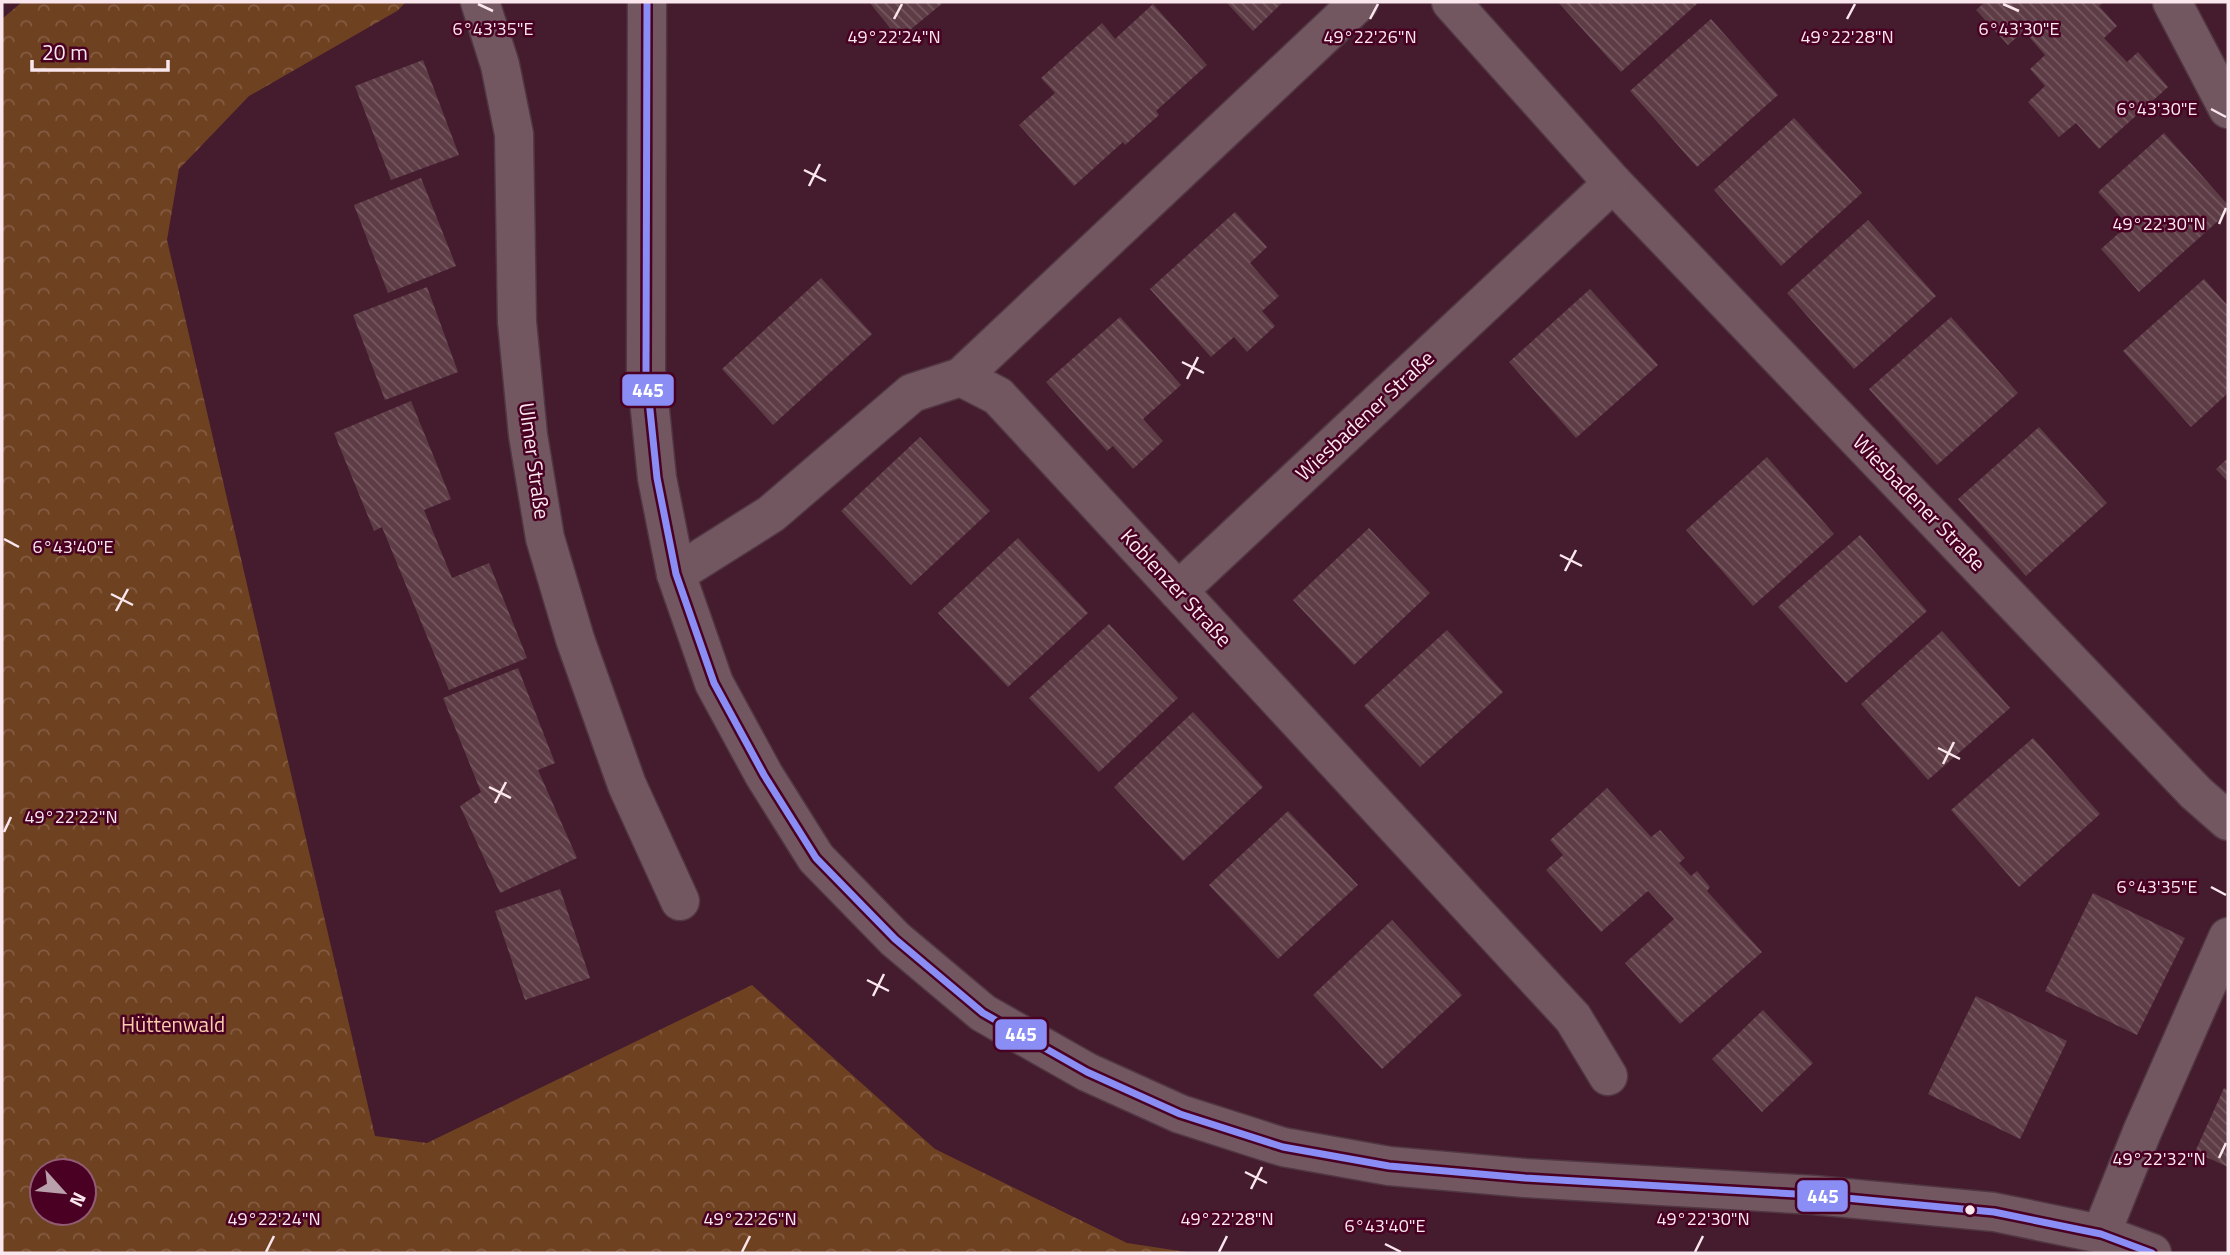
<svg xmlns="http://www.w3.org/2000/svg" width="2230" height="1255" viewBox="0 0 2230 1255" font-family="'Titillium Web',sans-serif">
	<style>
		.forest { fill: url(#forest-crowns); fill-rule: evenodd }
		.building { fill: url(#building-back-hatch) }
		.lines { fill: none; stroke-linecap: round; stroke-linejoin: round }
		.minor-casing { stroke: #513742; stroke-width: 41 }
		.minor { stroke: #725660; stroke-width: 38 }
		.bus-1-casing { stroke: #490023; stroke-width: 12 }
		.bus-1 { stroke: #8a8df4; stroke-width: 7 }
		.ticks { fill: none; stroke: #fae7ed; stroke-width: 2.5 }
		.bus-dot { fill: #fae7ed; stroke: #490023; stroke-width: 2.5 }
		.labels { text-anchor: middle; stroke-width: 5; stroke-linejoin: round; paint-order: stroke }
		.street-label { font-size: 21px; fill: #fae7ed; stroke: #490023 }
		.park-label { font-size: 21px; fill: #facdab; stroke: #490023 }
		.ticks-label { font-size: 18px; text-anchor: middle; fill: #fae7ed; stroke: #490023; stroke-width: 5; stroke-linejoin: round; paint-order: stroke }
		.line-badge { stroke: #490023; stroke-width: 2.5 }
		.badge-label { font-size: 19px; text-anchor: middle; font-weight: bold; fill: #fff }
	</style>
	<defs>
		<pattern id="forest-crowns" width="20" height="18" patternUnits="userSpaceOnUse" patternTransform="scale(1.75)"><rect width="20" height="18" fill="#6e4121"/><path d="M2 6a3 3 0 1 1 6 0M12 15a3 3 0 1 1 6 0" fill="none" stroke="#845c42"/></pattern>
		<pattern id="building-back-hatch" width="6" height="6" patternUnits="userSpaceOnUse" patternTransform="scale(1.75)"><rect width="6" height="6" fill="#5e3c46"/><path d="M-1 5l2 2M0 0l6 6M5-1l2 2" fill="none" stroke="#765861"/></pattern>
	</defs>
	<rect width="100%" height="100%" fill="#441c2e"/>
	<path class="forest" d="M 22,2 L 406,2 L 397,11 L 249,96 L 179,169 L 167,240 L 375,1136 L 427,1143 L 752,985 L 935,1149 L 1127,1243 L 1193,1253 L 2,1253 L 2,19 ZM 42,1171 L 84,1171 L 84,1213 L 42,1213 Z"/>
	<g class="building">
		<polygon points="869,2 944,2 899,39"/>
		<polygon points="1226,2 1283,2 1253,31"/>
		<polygon points="1558,2 1699,2 1621,72"/>
		<polygon points="1985,2 2104,2 2099,6 2117,26 2104,38 2127,62 2138,52 2168,87 2099,149 2076,123 2059,137 2028,102 2045,86 2030,69 2045,55 2024,31 2008,45 1976,10"/>
		<polygon points="1153,4 1207,65 1156,111 1159,115 1125,145 1123,142 1074,186 1019,125 1055,93 1041,78 1102,23 1115,39"/>
		<polygon points="1711,19 1778,95 1697,167 1630,91"/>
		<polygon points="423,60 459,155 391,180 355,86"/>
		<polygon points="1794,118 1862,193 1781,266 1714,190"/>
		<polygon points="2164,133 2228,205 2228,212 2139,292 2101,249 2128,225 2098,192"/>
		<polygon points="421,178 456,266 388,293 354,205"/>
		<polygon points="1235,212 1267,247 1250,263 1279,296 1262,311 1275,326 1247,352 1234,337 1211,357 1150,289"/>
		<polygon points="1868,220 1936,296 1854,369 1787,293"/>
		<polygon points="821,278 872,334 773,425 722,369"/>
		<polygon points="2204,279 2228,306 2228,393 2191,427 2123,351"/>
		<polygon points="427,287 458,372 385,400 353,315"/>
		<polygon points="1590,289 1658,365 1576,438 1509,362"/>
		<polygon points="1120,317 1181,385 1143,419 1163,441 1133,469 1113,446 1107,451 1046,382"/>
		<polygon points="1951,317 2018,393 1937,465 1869,389"/>
		<polygon points="411,401 451,499 424,510 452,578 489,563 527,658 449,690 382,527 374,531 334,433"/>
		<polygon points="2039,427 2107,503 2026,576 1958,499"/>
		<polygon points="920,437 990,511 911,585 841,511"/>
		<polygon points="1767,457 1834,534 1753,606 1686,530"/>
		<polygon points="2228,458 2228,482 2216,469"/>
		<polygon points="1369,528 1430,593 1354,665 1293,600"/>
		<polygon points="1860,535 1927,611 1846,683 1778,607"/>
		<polygon points="1018,538 1088,613 1008,687 938,613"/>
		<polygon points="1109,624 1178,698 1099,772 1029,698"/>
		<polygon points="1447,630 1503,692 1420,767 1364,706"/>
		<polygon points="1942,631 2010,708 1928,780 1861,704"/>
		<polygon points="518,668 555,763 538,770 577,858 500,893 460,806 481,792 443,698"/>
		<polygon points="1193,712 1263,787 1183,861 1114,787"/>
		<polygon points="2033,738 2100,814 2019,887 1951,810"/>
		<polygon points="1607,788 1651,837 1660,830 1685,858 1679,863 1691,876 1697,871 1710,887 1707,891 1762,952 1680,1024 1625,963 1674,919 1648,891 1601,932 1546,870 1563,855 1550,840"/>
		<polygon points="1288,811 1358,885 1278,959 1209,885"/>
		<polygon points="560,889 590,978 525,1000 495,911"/>
		<polygon points="2093,893 2185,938 2137,1035 2045,991"/>
		<polygon points="1392,920 1462,995 1382,1069 1313,995"/>
		<polygon points="1976,996 2067,1041 2020,1139 1928,1094"/>
		<polygon points="1763,1010 1813,1063 1762,1112 1712,1059"/>
		<polygon points="2224,1088 2228,1090 2228,1167 2195,1152"/>
	</g>
	<g class="lines">
		<g class="minor-casing">
			<g id="minor">
				<polyline points="480,2 500,65 514,134 517,322 528,435 545,538 575,639 627,785 680,901"/>
				<polyline points="647,2 646,371 657,478 676,574 714,683 764,775 816,858 895,939 983,1013 1087,1072 1180,1114 1283,1147 1389,1166 1525,1178 1814,1195 1994,1212 2101,1234 2152,1253"/>
				<polyline points="1451,2 1613,183 2196,793 2228,821"/>
				<polyline points="2172,2 2228,109"/>
				<polyline points="961,377 1359,2"/>
				<polyline points="676,574 771,514 912,393 961,377 998,396 1573,1018 1608,1076"/>
				<polyline points="1178,591 1613,183"/>
				<polyline points="2101,1234 2142,1132 2228,937"/>
			</g>
		</g>
		<use href="#minor" class="minor"/>
		<g class="bus-1-casing">
			<polyline id="bus-1" points="647,2 646,371 657,478 676,574 714,683 764,775 816,858 895,939 983,1013 1087,1072 1180,1114 1283,1147 1389,1166 1525,1178 1814,1195 1994,1212 2101,1234 2152,1253"/>
		</g>
		<use href="#bus-1" class="bus-1"/>
	</g>
	<path class="ticks" d="M 478,4 L 493,11M 2003,4 L 2019,11M 894,19 L 902,4M 1370,19 L 1378,4M 1847,19 L 1855,4M 2211,109 L 2226,117M 804,170 L 826,181M 809,186 L 820,164M 2219,224 L 2226,208M 1182,362 L 1204,373M 1187,379 L 1198,357M 4,539 L 19,547M 1560,555 L 1582,566M 1565,571 L 1576,550M 111,594 L 133,605M 116,611 L 128,589M 1938,748 L 1960,759M 1943,764 L 1954,742M 489,787 L 511,798M 495,803 L 506,782M 4,832 L 11,817M 2211,887 L 2226,895M 867,980 L 889,991M 873,996 L 884,974M 2219,1158 L 2226,1143M 1245,1172 L 1267,1183M 1251,1189 L 1262,1167M 1385,1244 L 1401,1252M 266,1252 L 274,1236M 742,1252 L 750,1236M 1219,1252 L 1227,1236M 1695,1252 L 1703,1236"/>
	<circle class="bus-dot" cx="1970" cy="1210" r="6"/>
	<g class="labels">
		<g class="street-label">
			<text transform="translate(1365 416) rotate(-43)" y="7">Wiesbadener Straße</text>
			<text transform="translate(534 461) rotate(82)" y="7">Ulmer Straße</text>
			<text transform="translate(1919 503) rotate(46)" y="7">Wiesbadener Straße</text>
			<text transform="translate(1176 588) rotate(47)" y="7">Koblenzer Straße</text>
		</g>
		<g class="park-label">
			<text x="173" y="1032">Hüttenwald</text>
		</g>
	</g>
	<g class="ticks-label">
		<text x="493" y="35">6°43'35"E</text>
		<text x="2019" y="35">6°43'30"E</text>
		<text x="894" y="43">49°22'24"N</text>
		<text x="1370" y="43">49°22'26"N</text>
		<text x="1847" y="43">49°22'28"N</text>
		<text x="2157" y="115">6°43'30"E</text>
		<text x="2159" y="230">49°22'30"N</text>
		<text x="73" y="553">6°43'40"E</text>
		<text x="71" y="823">49°22'22"N</text>
		<text x="2157" y="893">6°43'35"E</text>
		<text x="2159" y="1165">49°22'32"N</text>
		<text x="274" y="1225">49°22'24"N</text>
		<text x="750" y="1225">49°22'26"N</text>
		<text x="1227" y="1225">49°22'28"N</text>
		<text x="1703" y="1225">49°22'30"N</text>
		<text x="1385" y="1232">6°43'40"E</text>
	</g>
	<g class="line-badge">
		<rect x="621" y="373" width="54" height="34" rx="7" fill="#8a8df4"/>
		<rect x="994" y="1018" width="54" height="33" rx="7" fill="#8a8df4"/>
		<rect x="1796" y="1179" width="53" height="34" rx="7" fill="#8a8df4"/>
	</g>
	<g class="badge-label">
		<text x="648" y="397">445</text>
		<text x="1021" y="1041">445</text>
		<text x="1823" y="1203">445</text>
	</g>
	<rect width="2230" height="1255" fill="none" stroke="#fae7ed" stroke-width="7"/>
	<g transform="translate(63 1192) rotate(117)"><circle r="33" fill="#490023" stroke="#905c74" stroke-width="2"/>
	<path d="M0-5L12 26L0 18L-12 26Z" fill="#baa0aa"/>
	<text y="-10" font-size="19" font-weight="bold" text-anchor="middle" fill="#fae7ed">N</text>
	</g>
	<path d="M32 60v10h136v-10" fill="none" stroke="#fae7ed" stroke-width="3.5"/>
	<text x="42" y="60" font-size="21" fill="#fae7ed" stroke="#490023" stroke-width="5" paint-order="stroke">20 m</text>
</svg>
